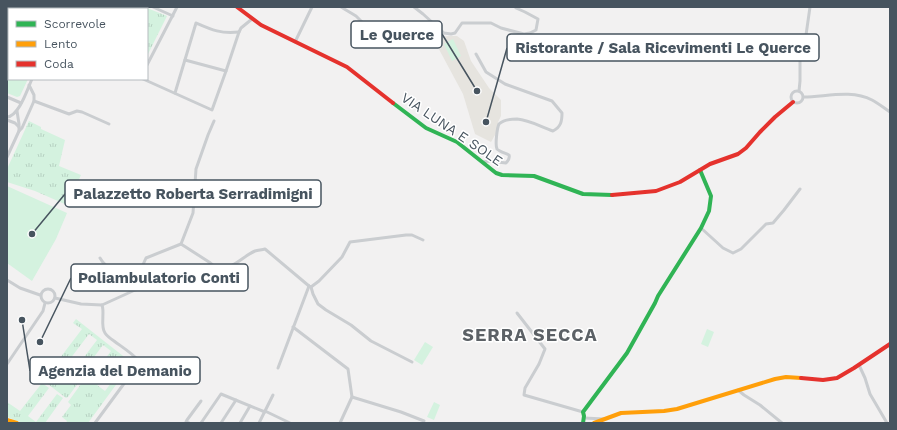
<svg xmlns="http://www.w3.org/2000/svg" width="897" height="430" viewBox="0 0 897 430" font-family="'Work Sans',sans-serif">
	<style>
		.commercial { fill: #e6e4df }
		.grass { fill: url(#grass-tufts); fill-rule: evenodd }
		.garden { fill: #d4f2df }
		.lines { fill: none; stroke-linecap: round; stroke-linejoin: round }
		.street { stroke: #cacdd0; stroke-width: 3 }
		.fast { stroke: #30b455; stroke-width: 4 }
		.slow { stroke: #ff9f0a; stroke-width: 4 }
		.jam { stroke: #e5322d; stroke-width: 4 }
		.labels { text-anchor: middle; stroke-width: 3; stroke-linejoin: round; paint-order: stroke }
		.street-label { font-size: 14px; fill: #47545f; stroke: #fff }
		.district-label { font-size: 18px; font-weight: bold; letter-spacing: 1px; fill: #5c6166; stroke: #fff }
		.leader { fill: none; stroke: #47545f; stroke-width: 1.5 }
		.callout-dot { fill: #47545f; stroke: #fff; stroke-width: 1.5 }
		.callout { fill: #fff; stroke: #47545f; stroke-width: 1.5 }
		.callout-label { font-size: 15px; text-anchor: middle; font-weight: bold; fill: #47545f }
	</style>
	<defs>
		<pattern id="grass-tufts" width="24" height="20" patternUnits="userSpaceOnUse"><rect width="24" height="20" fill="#d4f2df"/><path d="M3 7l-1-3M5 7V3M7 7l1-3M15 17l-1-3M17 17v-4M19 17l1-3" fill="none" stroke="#b7d1c2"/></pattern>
	</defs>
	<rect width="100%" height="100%" fill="#f2f1f1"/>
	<polygon class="commercial" points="449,36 457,36 464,41 471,61 489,88 501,100 501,116 498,122 498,129 495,135 491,142 475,134 463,94 434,40 438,37"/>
	<g class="grass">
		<polygon points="147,8 167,16 147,56"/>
		<polygon points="29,121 41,127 41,129 65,140 59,166 81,175 67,205 35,191 7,182 7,169"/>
		<path d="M 76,319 L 132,363 L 88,423 L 66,423 L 67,421 L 62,417 L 71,405 L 68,402 L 86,377 L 90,379 L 111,351 L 103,345 L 82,373 L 75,369 L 97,340 L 89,334 L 67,363 L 60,358 L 82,329 L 73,323 ZM 118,357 L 126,363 L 105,391 L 97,385 Z"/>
		<polygon points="55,357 81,376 81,379 68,397 66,398 40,378 40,376 45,369 47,369 49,367 48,364 53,358"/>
		<polygon points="42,383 49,388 28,416 36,422 57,394 63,398 45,423 23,423 7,417 7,402 20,411"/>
	</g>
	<g class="garden">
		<polygon points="7,37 9,38 9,79 28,79 20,96 17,97 7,93"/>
		<polygon points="453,39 461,56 452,61 444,44"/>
		<polygon points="7,186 67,213 56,239 32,281 7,263"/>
		<polygon points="707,329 714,332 708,347 701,344"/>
		<polygon points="425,342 433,347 422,365 414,360"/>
		<polygon points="434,402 440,405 434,420 427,417"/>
	</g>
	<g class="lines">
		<g class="street">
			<polyline points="71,7 77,9"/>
			<polyline points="153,7 173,16"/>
			<polyline points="341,7 356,16 380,40"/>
			<polyline points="414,7 423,14 444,33 451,34 455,33 462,23 491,23 501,28 524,34 530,33 536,30 538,19 525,12 516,8"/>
			<polyline points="58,9 58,7"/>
			<polyline points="7,33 9,33"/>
			<polyline points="295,42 312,7"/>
			<path d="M 476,54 L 486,72 L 505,84 L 552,101 L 562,113 C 562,121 561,127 553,131 C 541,127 530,120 517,119 C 512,119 503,120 499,124 C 497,128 495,145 497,149 C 500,152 505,153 509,155 C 510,158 509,160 506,163 L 489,161 L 483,162"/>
			<polyline points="185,60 226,71"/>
			<polyline points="147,65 177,7"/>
			<polyline points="143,79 212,110 226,71 239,32 241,28 252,19"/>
			<circle cx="797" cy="97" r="6"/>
			<polyline points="799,91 800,81 800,61 804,49 810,7"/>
			<path d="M 175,93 L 196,23 C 212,30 221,34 239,32"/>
			<polyline points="7,97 21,103"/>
			<path d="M 804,97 C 825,97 851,89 872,100 C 878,103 884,108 890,112"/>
			<polyline points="34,101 69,114 77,111 82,112 109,124"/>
			<path d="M 7,117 C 19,116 27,90 32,79"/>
			<polyline points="7,120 15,123 19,127"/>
			<polyline points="214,121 208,135 196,169 193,213 181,244 209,262 215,267"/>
			<polyline points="19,131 22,128 34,101 34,95 29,85"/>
			<polyline points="7,157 19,131 19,124 17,111"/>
			<polyline points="129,199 133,198 143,202"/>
			<polyline points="701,228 723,248 733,253 741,249 766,224 773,223 784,210 800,189"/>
			<path d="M 100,258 C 108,272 123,274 137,278 L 146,258 L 181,244"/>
			<polyline points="7,280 20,288 40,295"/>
			<polyline points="309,286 311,287 319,281 342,257 350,242 406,235 412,235 423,240"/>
			<polyline points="311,287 313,294 318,304 326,310 351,325 371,341 412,362"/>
			<circle cx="48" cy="296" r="7"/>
			<path d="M 55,298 L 81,304 L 102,305 L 135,290 L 172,282 L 186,276 L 215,267 C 232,272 241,257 255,251 C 258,250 262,250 265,249 L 309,286"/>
			<polyline points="517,313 545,349 539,364 525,388 524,395 583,412"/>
			<polyline points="293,327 348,369 352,397 340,423"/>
			<polyline points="7,364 43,311 45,303"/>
			<polyline points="859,365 865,378 870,394 887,423"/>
			<polyline points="278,368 309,286"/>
			<polyline points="738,390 744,395 760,405 782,423"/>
			<polyline points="352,397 401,412 424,421"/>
			<polyline points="265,411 290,423"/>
			<polyline points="584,418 604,419"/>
			<path d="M 95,423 L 137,366 L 139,361 C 132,353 122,347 114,341 C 111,339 107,336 105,333 C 100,326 105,313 102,305"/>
			<polyline points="189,423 186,422 187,420 201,401"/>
			<polyline points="201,423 221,394 265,412"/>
			<polyline points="221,423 236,400"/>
			<polyline points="240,423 250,406"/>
			<polyline points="259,423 273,395"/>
		</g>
		<g class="fast">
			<polyline points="393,103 426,128 457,142 496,173 502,175 534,176 583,194 612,195"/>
			<polyline points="583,423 584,416 583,412 627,353 655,303 658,296 701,228 709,211 711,196 700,170"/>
		</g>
		<g class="slow">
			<polyline points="7,420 17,423"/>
			<polyline points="594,423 621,413 664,411 677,409 775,379 786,377 801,378"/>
		</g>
		<g class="jam">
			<polyline points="237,7 261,25 347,67 393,103"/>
			<polyline points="612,195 656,191 680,182 710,164 738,154 746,148 760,132 775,117 793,102"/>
			<polyline points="801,378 823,380 837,378 854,368 890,344"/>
		</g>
	</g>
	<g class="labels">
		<g class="street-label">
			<text transform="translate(452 129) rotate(34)" y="5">VIA LUNA E SOLE</text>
		</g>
		<g class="district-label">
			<text x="530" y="341">SERRA SECCA</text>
		</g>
	</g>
	<path class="leader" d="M477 91L442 34M486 122L507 48M32 234L65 194M40 342L71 278M22 320L30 371"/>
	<g class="callout-dot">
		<circle cx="477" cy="91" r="4"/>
		<circle cx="486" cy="122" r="4"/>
		<circle cx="32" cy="234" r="4"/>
		<circle cx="40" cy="342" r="4"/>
		<circle cx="22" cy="320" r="4"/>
	</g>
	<g class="callout">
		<rect x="351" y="21" width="91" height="27" rx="4"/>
		<rect x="507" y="34" width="312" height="27" rx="4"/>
		<rect x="65" y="180" width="256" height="27" rx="4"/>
		<rect x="71" y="264" width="177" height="27" rx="4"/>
		<rect x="30" y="357" width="170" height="27" rx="4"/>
	</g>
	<g class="callout-label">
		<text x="397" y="40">Le Querce</text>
		<text x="663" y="53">Ristorante / Sala Ricevimenti Le Querce</text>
		<text x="193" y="199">Palazzetto Roberta Serradimigni</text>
		<text x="159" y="283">Poliambulatorio Conti</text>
		<text x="115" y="376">Agenzia del Demanio</text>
	</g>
	<rect width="897" height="430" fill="none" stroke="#47545f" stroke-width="16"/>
	<rect x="8" y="8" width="140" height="72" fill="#ffffff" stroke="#b5bbbf"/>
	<rect x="16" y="21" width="20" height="6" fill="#30b455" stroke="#b5bbbf"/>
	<text x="44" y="28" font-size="12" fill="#47545f">Scorrevole</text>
	<rect x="16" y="41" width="20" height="6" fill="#ff9f0a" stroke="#b5bbbf"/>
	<text x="44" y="48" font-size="12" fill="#47545f">Lento</text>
	<rect x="16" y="61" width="20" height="6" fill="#e5322d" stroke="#b5bbbf"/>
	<text x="44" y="68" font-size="12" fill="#47545f">Coda</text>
</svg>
